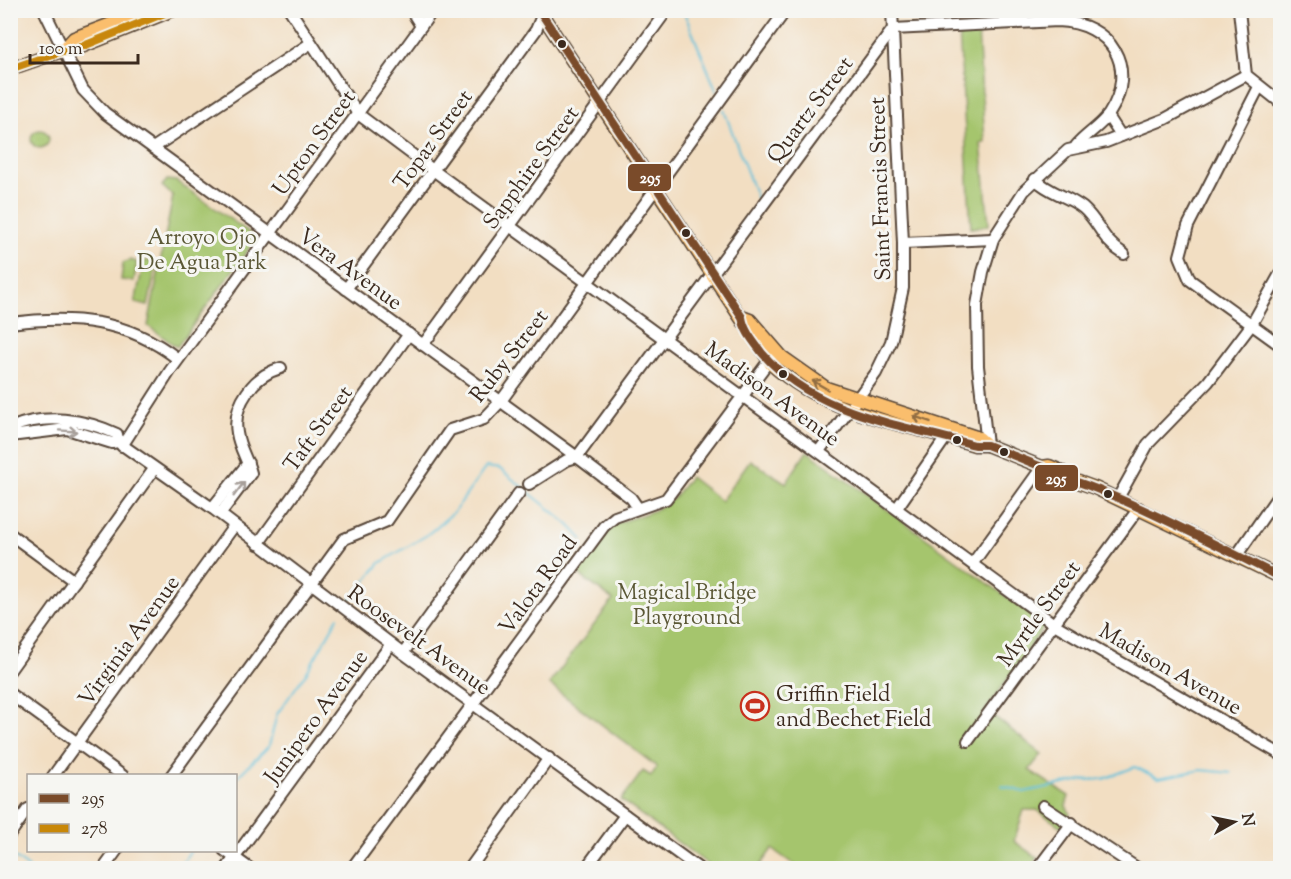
<svg xmlns="http://www.w3.org/2000/svg" width="1291" height="879" viewBox="0 0 1291 879" font-family="'Sorts Mill Goudy',serif">
	<style>
		.green { fill: #a5c56d; stroke: #707846; stroke-width: 1.5 }
		.lines { fill: none; stroke-linecap: round; stroke-linejoin: round }
		.stream { stroke: #5bbfda; stroke-width: 2 }
		.minor-casing { stroke: #564537; stroke-width: 14 }
		.major-casing { stroke: #564537; stroke-width: 15 }
		.minor { stroke: #fff; stroke-width: 10 }
		.major { stroke: #fabe6d; stroke-width: 12 }
		.bus-1-casing { stroke: #f6f6f2; stroke-width: 12 }
		.bus-2-casing { stroke: #f6f6f2; stroke-width: 12 }
		.bus-1 { stroke: #7a4b2a; stroke-width: 8 }
		.bus-2 { stroke: #c88708; stroke-width: 8 }
		.oneway { stroke: #916d42 }
		.oneway2 { stroke: #a79f9a }
		.bus-dot { fill: #3b2a1e; stroke: #f6f6f2; stroke-width: 2 }
		.labels { text-anchor: middle; stroke-width: 6; stroke-linejoin: round; paint-order: stroke }
		.street-label { font-size: 22px; fill: #3b2a1e; stroke: #f6f6f2 }
		.park-label { font-size: 22px; fill: #5b5836; stroke: #f6f6f2 }
		.poi-label { font-size: 22px; fill: #3b2a1e; stroke: #f6f6f2; text-anchor: start }
		.line-badge { stroke: #f6f6f2; stroke-width: 2 }
		.badge-label { font-size: 16px; text-anchor: middle; font-weight: bold; fill: #fff }
	</style>
	<rect width="100%" height="100%" fill="#f6f6f2"/>
	<filter id="ink" filterUnits="userSpaceOnUse"><feTurbulence type="fractalNoise" baseFrequency=".0167" numOctaves="2"/><feDisplacementMap in="SourceGraphic" scale="12" xChannelSelector="R" yChannelSelector="G"/><feConvolveMatrix kernelMatrix="1 2 1 2 8 2 1 2 1" color-interpolation-filters="sRGB"/></filter>
	<filter id="wash" filterUnits="userSpaceOnUse"><feTurbulence type="fractalNoise" baseFrequency=".008" numOctaves="4" result="noise"/><feDisplacementMap in="SourceGraphic" scale="24" xChannelSelector="R" yChannelSelector="G"/><feGaussianBlur stdDeviation="1.35" result="paint"/><feColorMatrix in="noise" values="0 0 0 0 0 0 0 0 0 0 0 0 0 0 0 0 0 1.4 0 .05"/><feComposite in="paint" operator="in"/></filter>
	<g filter="url(#wash)">
		<rect width="100%" height="100%" fill="#f2dec2"/>
		<g class="green">
			<polygon points="978,31 985,142 981,143 989,225 971,228 959,32"/>
			<circle cx="40" cy="139" r="9"/>
			<polygon points="167,180 176,181 257,238 177,347 148,326 173,196 162,186"/>
			<polygon points="130,260 137,262 134,281 121,280 123,263"/>
			<polygon points="144,260 157,263 148,306 135,303"/>
			<polygon points="807,451 1045,625 986,710 1042,754 1029,770 1069,796 1066,806 1070,813 1061,827 1037,810 1024,810 1014,841 1037,858 1029,868 799,868 772,849 758,868 713,868 621,800 643,771 651,776 657,767 549,684 613,600 577,573 612,525 653,511 673,499 690,477 721,501 750,460 786,483"/>
		</g>
		<g class="lines">
			<g class="stream">
				<polyline points="683,10 717,92"/>
				<polyline points="724,110 757,199"/>
				<polyline points="351,599 380,563 427,535 454,512 486,467 500,469 568,524 583,540"/>
				<polyline points="236,778 269,746 277,714 307,672 338,617"/>
				<polyline points="1002,786 1024,792 1082,780 1103,779 1135,767 1158,778 1201,770 1231,773"/>
				<polyline points="10,854 29,868"/>
				<polyline points="170,868 182,863 191,850"/>
			</g>
		</g>
	</g>
	<g filter="url(#ink)">
		<g class="lines">
			<g class="minor-casing">
				<g id="minor">
					<polyline points="44,10 83,90 105,113 577,457 631,498 638,508"/>
					<polyline points="290,10 358,114 433,170 1054,624 1280,754"/>
					<polyline points="411,10 421,26"/>
					<polyline points="1239,10 1246,75 1280,102"/>
					<polyline points="1259,87 1188,226 1180,256 1190,280 1280,345"/>
					<polyline points="1108,116 1121,136"/>
					<polyline points="153,148 311,43"/>
					<path d="M 1035,179 C 1049,193 1068,196 1083,208 C 1100,223 1102,241 1124,254"/>
					<polyline points="903,243 993,239"/>
					<polyline points="346,289 536,30 544,11"/>
					<path d="M 10,323 C 73,315 127,319 178,359"/>
					<polyline points="423,345 667,10"/>
					<path d="M 10,428 C 45,413 84,419 117,434 L 118,442 L 112,443 L 67,429 L 10,436"/>
					<polyline points="118,442 212,508 403,653 698,868"/>
					<polyline points="987,445 978,366 977,305 983,272 993,239 1024,191 1068,150 1106,142 1165,119 1246,75"/>
					<polyline points="122,446 170,371 433,10"/>
					<polyline points="819,451 876,373 891,342 903,288 903,243 892,10"/>
					<path d="M 529,484 L 567,460 L 577,457 L 893,29 L 1058,21 C 1111,23 1139,67 1109,114 C 1101,126 1086,134 1076,146"/>
					<polyline points="1118,498 1148,444 1208,382 1252,324 1280,274"/>
					<polyline points="212,508 248,463"/>
					<polyline points="897,508 947,436"/>
					<path d="M 220,514 L 251,473 C 247,459 239,447 237,433 C 232,405 254,375 281,368"/>
					<polyline points="10,534 74,581"/>
					<polyline points="258,544 409,334"/>
					<polyline points="1237,555 1280,493"/>
					<polyline points="973,563 1042,467"/>
					<polyline points="403,653 519,493"/>
					<polyline points="10,670 154,469"/>
					<polyline points="10,694 123,776"/>
					<polyline points="968,741 1139,508"/>
					<polyline points="53,776 234,526"/>
					<polyline points="171,776 344,539 387,521 450,430 484,419 501,401 786,10"/>
					<polyline points="1043,806 1137,868"/>
					<polyline points="10,834 28,809"/>
					<polyline points="224,850 249,868"/>
					<polyline points="104,868 117,850"/>
					<polyline points="227,868 391,644"/>
					<polyline points="352,868 604,526 615,517 666,499 774,354"/>
					<polyline points="470,868 549,758"/>
					<polyline points="586,868 625,815"/>
					<polyline points="1038,868 1072,823"/>
				</g>
			</g>
			<g class="major-casing">
				<g id="major">
					<path d="M 539,10 L 771,364 C 832,418 901,422 975,445 L 987,445"/>
					<polyline points="62,51 74,38 148,10"/>
					<polyline points="10,69 62,51 76,49 173,10"/>
					<polyline points="742,317 750,320 782,357 826,388 979,438 987,445 1042,467 1049,466 1061,471 1062,476"/>
					<polyline points="1042,467 1046,474 1056,478 1062,476 1095,488 1280,577"/>
				</g>
			</g>
			<use href="#minor" class="minor"/>
			<use href="#major" class="major"/>
			<g class="bus-1-casing">
				<path id="bus-1" d="M 539,10 L 742,317 C 744,331 754,342 762,353 C 815,415 900,424 975,445 L 987,445 L 1042,467 L 1046,474 L 1056,478 C 1076,471 1249,562 1280,577"/>
			</g>
			<g class="bus-2-casing">
				<polyline id="bus-2" points="10,69 62,51 76,49 172,10"/>
			</g>
			<use href="#bus-1" class="bus-1"/>
			<use href="#bus-2" class="bus-2"/>
		</g>
		<defs><path id="oneway-shaft" d="M-6 0H5M1.5-3L5.5 0L1.5 3" fill="none" stroke-width="1.6" stroke-linecap="round" stroke-linejoin="round" transform="scale(1.5)"/></defs>
		<g class="oneway">
			<use href="#oneway-shaft" transform="translate(820 385) rotate(-150)"/>
			<use href="#oneway-shaft" transform="translate(922 419) rotate(-161)"/>
		</g>
		<g class="oneway2">
			<use href="#oneway-shaft" transform="translate(68 431) rotate(4)"/>
			<use href="#oneway-shaft" transform="translate(239 489) rotate(-53)"/>
		</g>
	</g>
	<defs>
		<g id="stadium-ring" transform="scale(1.5)"><circle r="9.5" fill="#f6f6f2" stroke="#c8321e" stroke-width="1.5"/><path d="M0-5a6.5 5 0 1 0 0 10a6.5 5 0 1 0 0-10ZM-3.5-1.8h7v3.6h-7Z" fill="#c8321e"/></g>
	</defs>
	<g fill-rule="evenodd">
		<use href="#stadium-ring" x="755" y="706"/>
	</g>
	<g class="bus-dot">
		<circle cx="562" cy="44" r="5"/>
		<circle cx="686" cy="233" r="5"/>
		<circle cx="783" cy="374" r="5"/>
		<circle cx="957" cy="440" r="5"/>
		<circle cx="1004" cy="452" r="5"/>
		<circle cx="1108" cy="494" r="5"/>
	</g>
	<g class="labels">
		<g class="street-label">
			<text transform="translate(809 109) rotate(-53)" y="8">Quartz Street</text>
			<text transform="translate(432 139) rotate(-54)" y="8">Topaz Street</text>
			<text transform="translate(313 142) rotate(-54)" y="8">Upton Street</text>
			<text transform="translate(530 167) rotate(-54)" y="8">Sapphire Street</text>
			<text transform="translate(879 189) rotate(-92)" y="8">Saint Francis Street</text>
			<text transform="translate(351 268) rotate(36)" y="8">Vera Avenue</text>
			<text transform="translate(508 355) rotate(-52)" y="8">Ruby Street</text>
			<text transform="translate(773 393) rotate(36)" y="8">Madison Avenue</text>
			<text transform="translate(317 428) rotate(-54)" y="8">Taft Street</text>
			<text transform="translate(537 584) rotate(-54)" y="8">Valota Road</text>
			<text transform="translate(1038 613) rotate(-54)" y="8">Myrtle Street</text>
			<text transform="translate(420 639) rotate(36)" y="8">Roosevelt Avenue</text>
			<text transform="translate(128 640) rotate(-54)" y="8">Virginia Avenue</text>
			<text transform="translate(1171 668) rotate(30)" y="8">Madison Avenue</text>
			<text transform="translate(315 716) rotate(-54)" y="8">Junipero Avenue</text>
		</g>
		<g class="park-label">
			<text x="202" y="244">Arroyo Ojo<tspan x="202" dy="25">De Agua Park</tspan></text>
			<text x="687" y="599">Magical Bridge<tspan x="687" dy="25">Playground</tspan></text>
		</g>
		<g class="poi-label">
			<text x="776" y="701">Griffin Field<tspan x="776" dy="25">and Bechet Field</tspan></text>
		</g>
	</g>
	<g class="line-badge">
		<rect x="627" y="163" width="45" height="29" rx="6" fill="#7a4b2a"/>
		<rect x="1034" y="464" width="45" height="28" rx="6" fill="#7a4b2a"/>
	</g>
	<g class="badge-label">
		<text x="650" y="183">295</text>
		<text x="1056" y="484">295</text>
	</g>
	<rect width="1291" height="879" fill="none" stroke="#f6f6f2" stroke-width="36"/>
	<rect x="27" y="774" width="210" height="78" fill="#f6f6f2" stroke="#aba49d" stroke-width="1.5"/>
	<rect x="39" y="794" width="30" height="9" fill="#7a4b2a" stroke="#aba49d" stroke-width="1.5"/>
	<text x="81" y="804" font-size="18" fill="#3b2a1e">295</text>
	<rect x="39" y="824" width="30" height="9" fill="#c88708" stroke="#aba49d" stroke-width="1.5"/>
	<text x="81" y="834" font-size="18" fill="#3b2a1e">278</text>
	<g transform="translate(1234 822) rotate(81)" stroke="#f6f6f2" stroke-width="4.5" paint-order="stroke">
	<path d="M0-4.5L10 22L0 15L-10 22Z" fill="#3b2a1e"/>
	<text y="-9" font-size="16" font-weight="bold" text-anchor="middle" fill="#3b2a1e">N</text>
	</g>
	<path d="M30 54v9h108v-9" fill="none" stroke="#3b2a1e" stroke-width="3"/>
	<text x="39" y="54" font-size="18" fill="#3b2a1e" stroke="#f6f6f2" stroke-width="4.5" paint-order="stroke">100 m</text>
</svg>
